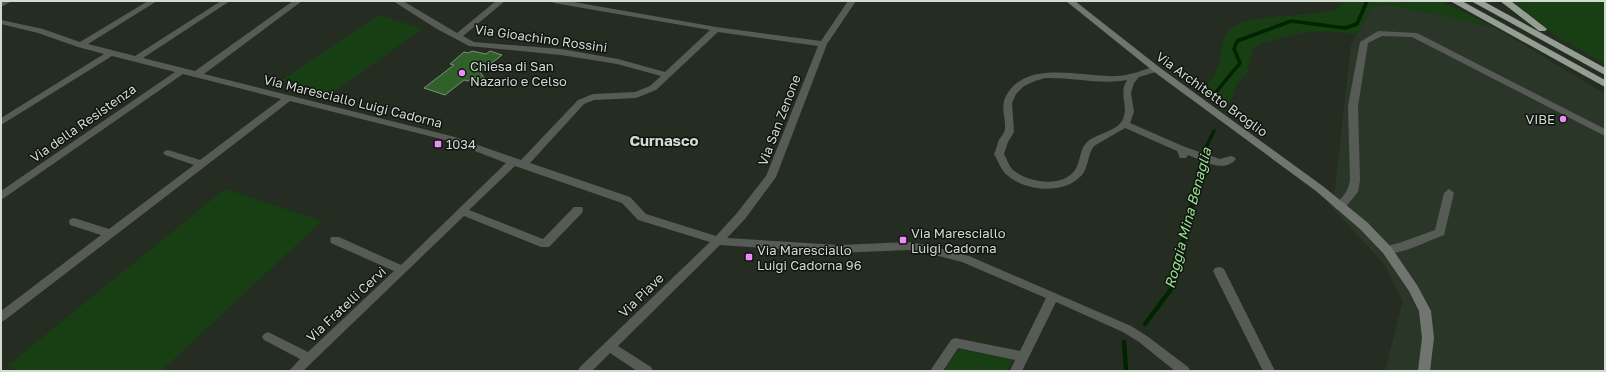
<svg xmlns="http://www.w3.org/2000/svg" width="1606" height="372" viewBox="0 0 1606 372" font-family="'Golos Text',sans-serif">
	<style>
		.built { fill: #2a3728 }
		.green { fill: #173f13 }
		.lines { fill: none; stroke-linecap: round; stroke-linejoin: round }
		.stream-far1 { stroke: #002400; stroke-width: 3.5 }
		.stream { stroke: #002400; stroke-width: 4.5 }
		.building { fill: #2f6129; stroke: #828d81 }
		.street { fill: #575b56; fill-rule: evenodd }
		.secondary { fill: #70766f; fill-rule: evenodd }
		.highway { fill: #949e92; fill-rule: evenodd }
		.poi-dot { fill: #ec8cfb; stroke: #101410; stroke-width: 1.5 }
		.labels { text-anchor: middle; stroke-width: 3; stroke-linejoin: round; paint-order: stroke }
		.street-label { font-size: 13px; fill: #d3d9d3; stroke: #101410 }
		.poi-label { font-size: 13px; fill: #d3d9d3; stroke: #101410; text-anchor: start }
		.water-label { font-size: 14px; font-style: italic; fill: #9be392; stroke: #101410 }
		.quarter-label { font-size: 15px; font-weight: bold; fill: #d3d9d3; stroke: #101410 }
	</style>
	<rect width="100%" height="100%" fill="#252d23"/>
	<polygon class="built" points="1390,5 1494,27 1605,94 1605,371 1385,371 1403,301 1385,265 1328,203 1335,190 1351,45 1372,7"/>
	<g class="green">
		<path d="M 1340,1 L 1440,1 L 1494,27 L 1390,5 L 1372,7 L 1357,34 L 1327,31 L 1301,33 L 1262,43 L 1252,50 L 1248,72 L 1236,85 L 1232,99 L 1226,107 L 1205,87 C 1208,83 1214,78 1216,72 C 1222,61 1221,40 1228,31 C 1240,18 1280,16 1297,15 C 1311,15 1326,12 1339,9 Z"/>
		<polygon points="1513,1 1605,1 1605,64 1556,36"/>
		<polygon points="379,15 422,29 327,97 282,80"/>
		<polygon points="225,189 322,221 161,371 20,371 7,366"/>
		<polygon points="958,349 1013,360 1006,371 944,371"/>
	</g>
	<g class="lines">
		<g class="stream-far1">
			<polyline points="1212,97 1240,63 1234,49 1237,41 1291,21 1345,28 1357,24 1367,1"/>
			<polyline points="1201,166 1203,153 1214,131"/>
		</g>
		<g class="stream">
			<polyline points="1145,324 1172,288 1201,165"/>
			<polyline points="1124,342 1126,371"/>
		</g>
	</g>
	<polygon class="building" points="472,51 486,54 490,51 502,55 480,72 488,83 473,77 468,81 464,80 445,95 424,88 454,65 450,64 464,52 468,53"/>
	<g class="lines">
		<g class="street">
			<polygon points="2,1 12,1 1,7"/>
			<path d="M 148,1 L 157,1 L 88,44 L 135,56 L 221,1 L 230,1 L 143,58 L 195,71 L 293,1 L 302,1 L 204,74 L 455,137 L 521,160 L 578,100 L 593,94 L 635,92 L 650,86 L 661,76 L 617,64 L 561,55 L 469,46 L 437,29 L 393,1 L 403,1 L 457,33 L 496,1 L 505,1 L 463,36 L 474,42 L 561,49 L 618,59 L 665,72 L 710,30 L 554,3 L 550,1 L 568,1 L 716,27 L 821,41 L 848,1 L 856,1 L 827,44 L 776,177 L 745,219 L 727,238 L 839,245 L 908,242 L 927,245 L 969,256 L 1131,326 L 1147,336 L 1188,367 L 1190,371 L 1175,371 L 1139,342 L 1123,332 L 1056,302 L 1022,371 L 1010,371 L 1015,360 L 958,348 L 943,371 L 930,371 L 951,340 L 955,338 L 1020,351 L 1046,298 L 962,262 L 927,253 L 908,250 L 839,253 L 720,245 L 618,346 L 651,367 L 653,371 L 637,371 L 610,353 L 592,371 L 578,371 L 580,367 L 710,242 L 638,220 L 622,203 L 515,166 L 469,210 L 543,239 L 574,207 L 582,207 L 583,210 L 582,213 L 549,247 L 541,247 L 464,216 L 303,371 L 289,371 L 300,359 L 264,340 L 262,337 L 264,334 L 268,332 L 308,352 L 394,271 L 331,243 L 330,240 L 331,237 L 339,237 L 401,265 L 506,163 L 449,141 L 290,101 L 5,320 L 1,322 L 1,311 L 101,235 L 70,225 L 69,222 L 70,219 L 74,218 L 109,229 L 194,165 L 165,155 L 163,153 L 165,151 L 168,150 L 200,160 L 281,99 L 183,74 L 1,200 L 1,191 L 175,72 L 112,56 L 1,125 L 1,118 L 104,54 L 78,47 L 38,33 L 1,24 L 1,20 L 43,29 L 80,42 ZM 718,32 L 818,46 L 766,176 L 737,213 L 716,236 L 646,214 L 630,197 L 530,163 L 584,104 L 594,100 L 636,98 L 656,90 Z"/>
			<path d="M 1378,31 L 1417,33 L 1605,129 L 1605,136 L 1412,37 L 1382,36 L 1368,43 L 1358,106 L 1360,180 L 1358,192 L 1344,209 L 1336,209 L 1335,206 C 1343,194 1347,196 1350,180 L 1348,106 L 1360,42 Z"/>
			<path d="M 1156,66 L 1160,69 L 1159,71 L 1139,77 L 1134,83 L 1131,93 L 1134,112 L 1130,123 L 1185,147 L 1220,159 L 1231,156 L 1234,157 L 1236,159 C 1224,174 1201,160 1188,155 L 1186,158 L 1180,158 L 1177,151 L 1125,128 L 1094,146 C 1087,155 1089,168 1081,176 C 1063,195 1025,191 1007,175 C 1001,170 998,161 994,154 C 996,150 997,146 998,142 C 1000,137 1004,135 1005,129 C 1006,118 1000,107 1006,96 C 1026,58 1084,78 1118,76 C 1131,75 1143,70 1156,66 ZM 1045,78 C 1072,77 1101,85 1127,80 C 1118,95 1129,105 1123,119 C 1117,132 1097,133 1087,142 C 1079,150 1081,161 1075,170 C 1063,188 1028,183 1013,170 C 1009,166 1007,159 1004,154 L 1008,142 L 1014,132 L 1012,103 L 1016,94 L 1024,86 L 1035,81 Z"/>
			<path d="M 1449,189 L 1454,193 L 1444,235 C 1430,240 1397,257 1383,253 L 1382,250 L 1383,247 L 1399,243 L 1435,230 L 1444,193 Z"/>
			<polygon points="1219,267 1223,268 1225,271 1275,371 1263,371 1213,271 1215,268"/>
		</g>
		<polygon class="secondary" points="1066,1 1075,1 1159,67 1324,187 1368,223 1391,247 1417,285 1431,311 1434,338 1430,371 1418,371 1422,338 1419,311 1409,291 1383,253 1360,229 1316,191 1153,71"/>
		<g class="highway">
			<polygon points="1450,1 1462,1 1605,80 1605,87"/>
			<polygon points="1471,1 1483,1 1605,68 1605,75"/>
			<polygon points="1500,1 1511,1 1547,29 1545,31 1539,31"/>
		</g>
	</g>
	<g class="poi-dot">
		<circle cx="462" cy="73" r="4"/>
		<circle cx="1563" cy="119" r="4"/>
		<rect x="434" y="140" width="8" height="8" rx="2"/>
		<rect x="899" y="236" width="8" height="8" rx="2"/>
		<rect x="745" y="253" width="8" height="8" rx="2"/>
	</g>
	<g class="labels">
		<g class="street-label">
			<text transform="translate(541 38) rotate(8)" y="5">Via Gioachino Rossini</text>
			<text transform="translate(1212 94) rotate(36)" y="5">Via Architetto Broglio</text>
			<text transform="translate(353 101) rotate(14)" y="5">Via Maresciallo Luigi Cadorna</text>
			<text transform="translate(779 120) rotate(-69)" y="5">Via San Zenone</text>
			<text transform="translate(83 123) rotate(-35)" y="5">Via della Resistenza</text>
			<text transform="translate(641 295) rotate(-44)" y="5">Via Piave</text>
			<text transform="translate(346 304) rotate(-43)" y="5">Via Fratelli Cervi</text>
		</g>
		<g class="poi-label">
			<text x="470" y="71">Chiesa di San<tspan x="470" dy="15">Nazario e Celso</tspan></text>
			<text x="1555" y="124" text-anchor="end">VIBE</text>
			<text x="446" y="149">1034</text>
			<text x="911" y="238">Via Maresciallo<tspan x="911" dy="15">Luigi Cadorna</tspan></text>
			<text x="757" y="255">Via Maresciallo<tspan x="757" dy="15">Luigi Cadorna 96</tspan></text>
		</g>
		<g class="water-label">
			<text transform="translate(1188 218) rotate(-75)" y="5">Roggia Mina Benaglia</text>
		</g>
		<g class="quarter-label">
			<text x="664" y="146">Curnasco</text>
		</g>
	</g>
	<rect width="1606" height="372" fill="none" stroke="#d3d9d3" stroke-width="4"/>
</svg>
